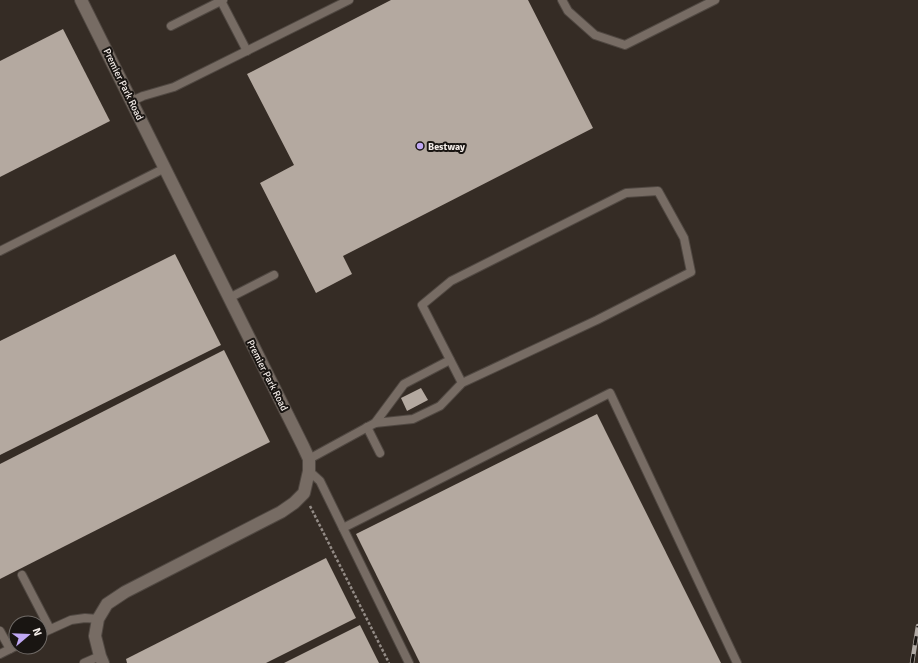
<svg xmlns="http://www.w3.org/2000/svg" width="918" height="663" viewBox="0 0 918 663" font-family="Signika,sans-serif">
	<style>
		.building { fill: #b4a9a0 }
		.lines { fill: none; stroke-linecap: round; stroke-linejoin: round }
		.lane-casing { stroke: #504842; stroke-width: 10 }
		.street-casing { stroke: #504842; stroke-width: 14 }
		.path { stroke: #938b86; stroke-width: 2.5; stroke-dasharray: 3 2; stroke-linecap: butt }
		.lane { stroke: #776c64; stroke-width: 8 }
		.street { stroke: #776c64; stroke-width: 12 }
		.rail-casing { stroke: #b1aaa5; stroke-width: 4.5 }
		.rail { stroke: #191512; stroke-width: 3; stroke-dasharray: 9; stroke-linecap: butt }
		.poi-dot { fill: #c0a8f4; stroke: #191512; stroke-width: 1.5 }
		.labels { text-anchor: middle; stroke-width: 4; stroke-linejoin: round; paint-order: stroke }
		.street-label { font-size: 10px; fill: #f2ebe7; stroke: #191512 }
		.poi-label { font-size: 10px; font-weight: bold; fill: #f2ebe7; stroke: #191512; text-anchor: start }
	</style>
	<rect width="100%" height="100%" fill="#352c25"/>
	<g class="building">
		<polygon points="391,0 528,0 593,128 343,256 352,274 316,293 260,183 294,165 247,74"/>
		<polygon points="63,29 110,121 0,177 0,61"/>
		<polygon points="175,254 221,345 0,455 0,341"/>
		<polygon points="224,350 270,442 0,579 0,464"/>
		<polygon points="421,388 428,400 407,411 401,398"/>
		<polygon points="597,414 721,663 420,663 356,534"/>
		<polygon points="326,558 356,618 266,663 127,663 126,659"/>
		<polygon points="360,625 379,663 284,663"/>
	</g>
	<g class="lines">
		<g class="lane-casing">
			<g id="lane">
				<polyline points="223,0 221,1 247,51"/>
				<polyline points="562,0 568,11 595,35 625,45 715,0"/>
				<polyline points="171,26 221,1"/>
				<polyline points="132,101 143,96 174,87 349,0"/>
				<polyline points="0,251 165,168"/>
				<polyline points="229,298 274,275"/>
				<polyline points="375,423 404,384 450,360"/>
				<polyline points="367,427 380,453"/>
				<polyline points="309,459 375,423 413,419 440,406 462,383 597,320 691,272 684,238 658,191 626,193 451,281 422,305 462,383"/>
				<polyline points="309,471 320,481 409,663"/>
				<polyline points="343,528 610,393 737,663"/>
				<polyline points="22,575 50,629"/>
				<polyline points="0,631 10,649"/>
				<polyline points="40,634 71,620 85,618 98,619"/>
				<polyline points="0,654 16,646"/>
				<polyline points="84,663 100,656"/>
			</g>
		</g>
		<g class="street-casing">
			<polyline id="street" points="81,0 303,446 309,459 309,471 304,493 294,503 281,512 125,592 107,604 98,619 95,636 100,656 103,663"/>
		</g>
		<polyline class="path" points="310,506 389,663"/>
		<use href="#lane" class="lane"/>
		<use href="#street" class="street"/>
		<g class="rail-casing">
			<polyline id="rail" points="912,663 918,626"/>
		</g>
		<use href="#rail" class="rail"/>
	</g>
	<circle class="poi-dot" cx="420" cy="146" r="4"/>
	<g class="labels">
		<g class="street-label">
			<text transform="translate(124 84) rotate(64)" y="4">Premier Park Road</text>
			<text transform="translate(268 375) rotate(63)" y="4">Premier Park Road</text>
		</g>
		<g class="poi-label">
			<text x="428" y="150">Bestway</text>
		</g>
	</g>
	<g transform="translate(28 635) rotate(71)"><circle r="19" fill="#191512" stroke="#706b67"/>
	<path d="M0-3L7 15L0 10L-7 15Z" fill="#c0a8f4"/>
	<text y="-6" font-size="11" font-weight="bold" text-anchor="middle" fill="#f2ebe7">N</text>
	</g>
</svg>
